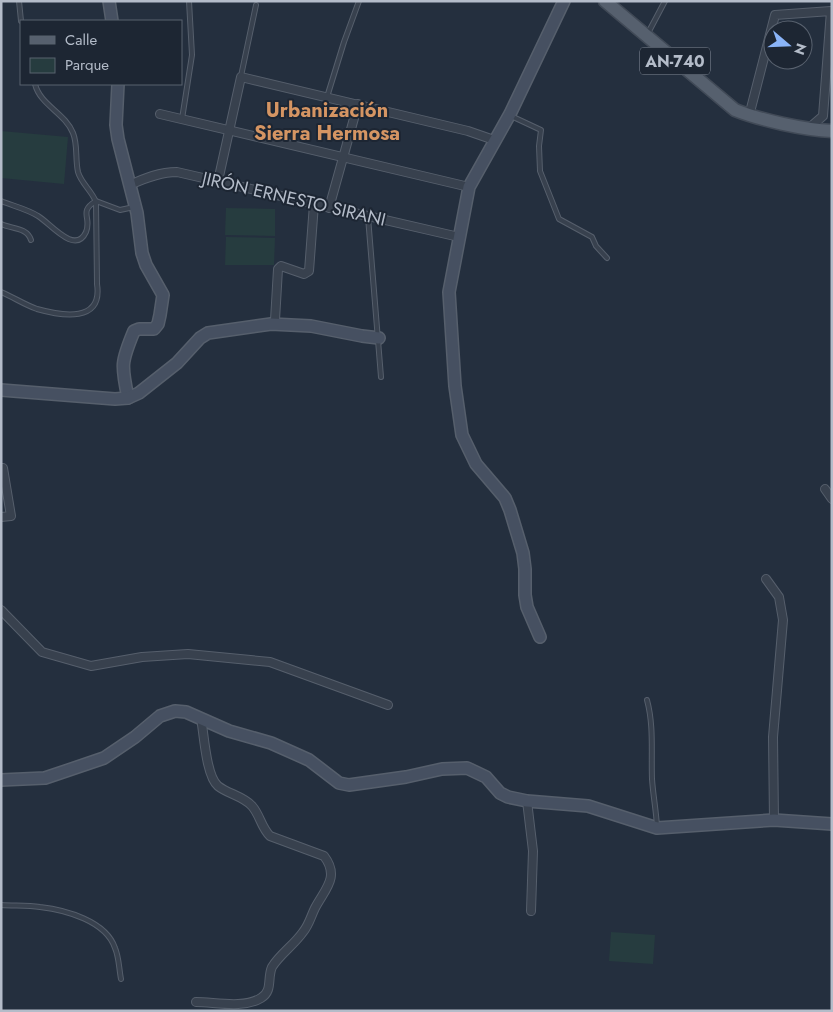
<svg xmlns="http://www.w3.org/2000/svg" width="833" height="1012" viewBox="0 0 833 1012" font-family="Jost,sans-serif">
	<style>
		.green { fill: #263c3f }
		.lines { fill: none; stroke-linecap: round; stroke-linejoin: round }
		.lane-casing { stroke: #565f6c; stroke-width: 6 }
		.street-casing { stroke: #565f6c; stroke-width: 10 }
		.secondary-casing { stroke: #565f6c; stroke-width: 14 }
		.primary-casing { stroke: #414a57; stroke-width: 15 }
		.lane { stroke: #38414e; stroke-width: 4 }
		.street { stroke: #38414e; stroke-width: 8 }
		.secondary { stroke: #465061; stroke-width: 11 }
		.primary { stroke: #56606e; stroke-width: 12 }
		.labels { text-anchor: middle; stroke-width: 4; stroke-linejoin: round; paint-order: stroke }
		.shield { fill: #1d2633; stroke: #878f9c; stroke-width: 1 }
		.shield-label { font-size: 16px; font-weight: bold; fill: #b4bcc9 }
		.street-label { font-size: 18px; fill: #b4bcc9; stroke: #1d2633 }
		.quarter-label { font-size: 20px; font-weight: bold; fill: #d59563; stroke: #1d2633 }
	</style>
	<rect width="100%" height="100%" fill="#242f3e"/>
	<g class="green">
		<polygon points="1,131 68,137 64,184 1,178"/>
		<polygon points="226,208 275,209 275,236 225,235"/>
		<polygon points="226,237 275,238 274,265 225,265"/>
		<polygon points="611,932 655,935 653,964 609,961"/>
	</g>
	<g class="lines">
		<g class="lane-casing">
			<g id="lane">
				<polyline points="19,1 21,21"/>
				<polyline points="647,35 665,1"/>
				<polyline points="241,76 256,5"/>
				<polyline points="327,97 344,42 359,1"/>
				<polyline points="511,116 541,130 539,146 540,171 559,219 592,237 596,246 607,258"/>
				<polyline points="182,119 192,55 189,1"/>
				<path d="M 1,201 C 13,206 27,209 38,216 C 49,222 75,256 86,232 C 92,217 78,212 96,201 L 120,210 L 134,207"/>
				<polyline points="368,217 381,377"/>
				<path d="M 1,224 C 11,229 27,227 31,240"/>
				<path d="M 1,292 C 13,297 25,305 37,309 C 62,316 103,323 97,284 L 96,202 C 92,191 81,183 78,172 C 75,159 78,145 73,133 C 65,113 40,105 35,84"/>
				<path d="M 647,700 C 654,726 651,752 652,779 C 653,794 656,810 657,826"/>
				<path d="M 1,905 C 14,906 27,905 40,907 C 66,910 106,921 115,948 C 119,957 119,969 121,979"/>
			</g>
		</g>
		<g class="street-casing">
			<g id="street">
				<polyline points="160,114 469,187"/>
				<polyline points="749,116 775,15 831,11 823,116 808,129"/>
				<polyline points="218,181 241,77 468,131 494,140"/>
				<path d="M 130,185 C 145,178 160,172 177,172 L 459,237"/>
				<polyline points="329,208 358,104"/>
				<polyline points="271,324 275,320 278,269 281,266 304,274 309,271 314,204"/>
				<polyline points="825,489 832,499"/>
				<polyline points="1,517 11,516 3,468"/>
				<polyline points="766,579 779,597 783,620 773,737 774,820"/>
				<polyline points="1,610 42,652 91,666 142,657 188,654 270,662 388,705"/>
				<polyline points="527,801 533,851 531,911"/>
				<path d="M 196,1002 C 215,1002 243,1009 261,998 C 273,991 267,978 272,967 C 280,954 294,945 303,932 C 309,925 311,916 315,908 C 325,889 340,877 324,856 L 270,836 C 261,827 260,815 252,806 C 243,796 228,794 218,786 C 206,776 204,734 201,718"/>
			</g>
		</g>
		<g class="secondary-casing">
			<g id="secondary">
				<polyline points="109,1 112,21"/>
				<path d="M 118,84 L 116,125 L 118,139 L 137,213 L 142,253 L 146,265 L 163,295 L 160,315 L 158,324 L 154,329 L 139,329 L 134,331 C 121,362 121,365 128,398"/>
				<polyline points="1,390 115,399 128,398 139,393 177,363 200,338 208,333 271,324 311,326 362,336 379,338"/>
				<polyline points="540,637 527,607 525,595 525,569 523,553 510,510 505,498 476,464 462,435 455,386 449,292 469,187 510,114 564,1"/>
				<polyline points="1,780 45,778 104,758 135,737 160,716 175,711 186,712 229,731 271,743 309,760 339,783 349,785 406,777 442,769 467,768 486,777 500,793 508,797 527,801 588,806 657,828 774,820 832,824"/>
			</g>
		</g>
		<g class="primary-casing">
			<path id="primary" d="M 605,1 L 735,110 C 760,120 805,130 832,131"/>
		</g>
		<use href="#lane" class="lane"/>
		<use href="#street" class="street"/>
		<use href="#secondary" class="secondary"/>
		<use href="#primary" class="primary"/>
	</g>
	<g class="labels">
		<rect class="shield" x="640" y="47.5" width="70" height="27" rx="4"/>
		<g class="shield-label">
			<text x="675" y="67">AN-740</text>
		</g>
		<g class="street-label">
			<text transform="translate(294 199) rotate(13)" y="6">JIRÓN ERNESTO SIRANI</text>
		</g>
		<g class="quarter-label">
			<text x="327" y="117">Urbanización<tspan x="327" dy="23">Sierra Hermosa</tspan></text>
		</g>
	</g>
	<rect width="833" height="1012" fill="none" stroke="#b4bcc9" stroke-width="5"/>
	<rect x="20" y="20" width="162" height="65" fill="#1d2633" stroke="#59626f"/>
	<rect x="30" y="36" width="25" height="8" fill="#56606e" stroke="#59626f"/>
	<text x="65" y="45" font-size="15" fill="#b4bcc9">Calle</text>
	<rect x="30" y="58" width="25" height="15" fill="#263c3f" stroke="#59626f"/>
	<text x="65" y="70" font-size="15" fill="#b4bcc9">Parque</text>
	<g transform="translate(788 45) rotate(109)"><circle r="24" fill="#1d2633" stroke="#59626f"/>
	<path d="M0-4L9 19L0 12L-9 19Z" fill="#8ab4f8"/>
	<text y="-8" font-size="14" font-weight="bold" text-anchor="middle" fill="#b4bcc9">N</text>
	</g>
</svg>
